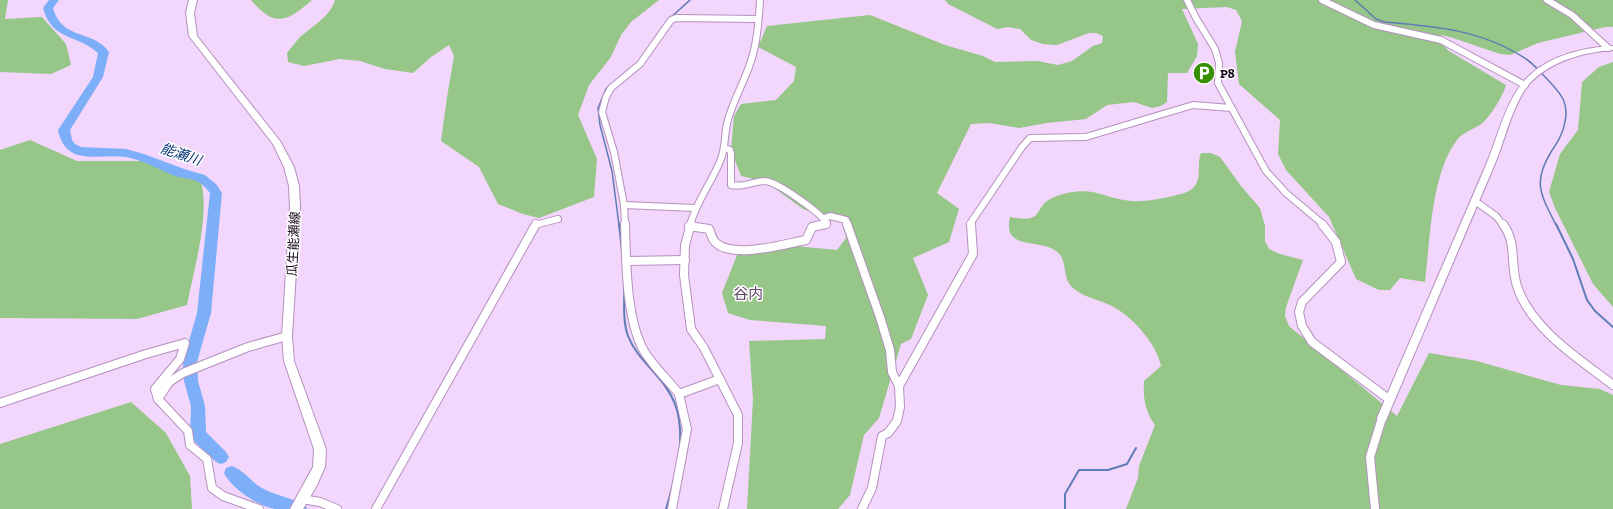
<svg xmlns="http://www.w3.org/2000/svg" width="1613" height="509" viewBox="0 0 1613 509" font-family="'Zilla Slab','Noto Sans JP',serif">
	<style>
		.green { fill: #96c688 }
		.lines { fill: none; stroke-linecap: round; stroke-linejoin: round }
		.stream-far1 { stroke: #5e7cb5; stroke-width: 1.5 }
		.stream { stroke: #5e7cb5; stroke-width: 2 }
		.river { fill: #7daef8; fill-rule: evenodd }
		.minor-far1-casing { stroke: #b491be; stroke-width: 8 }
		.minor-casing { stroke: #b491be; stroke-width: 10 }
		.tertiary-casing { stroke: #b491be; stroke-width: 2 }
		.secondary-casing { stroke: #b491be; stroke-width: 2 }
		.minor-far1 { stroke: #fff; stroke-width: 6 }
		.minor { stroke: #fff; stroke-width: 8 }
		.tertiary { fill: #fff; fill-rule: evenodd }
		.secondary { fill: #fff; fill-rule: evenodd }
		.labels { text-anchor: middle; stroke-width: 3; stroke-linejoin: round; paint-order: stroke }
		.poi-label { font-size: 13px; font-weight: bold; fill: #160919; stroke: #fff; text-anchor: start }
		.street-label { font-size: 13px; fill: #160919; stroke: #fff }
		.water-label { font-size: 14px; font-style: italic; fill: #073676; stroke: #fff }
		.quarter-label { font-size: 15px; fill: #63446b; stroke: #fff }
	</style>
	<rect width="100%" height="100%" fill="#f3d6fc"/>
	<g class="green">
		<polygon points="0,0 8,0 5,19 42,17 66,44 71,65 51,74 0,72"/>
		<path d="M 251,0 L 312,0 C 287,22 275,28 251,0 Z"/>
		<path d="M 335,0 L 659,0 L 631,22 L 621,35 L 611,57 L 589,85 L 578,115 L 597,159 L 594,197 L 539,218 L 523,214 L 498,204 L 479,167 L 441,141 L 447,97 L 454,56 L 449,45 L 431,57 L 413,73 L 385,69 L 360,61 L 340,59 L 304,66 L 288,62 L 287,53 C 291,48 295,43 299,38 C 310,28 331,16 335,0 Z"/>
		<path d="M 945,0 L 1613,0 L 1613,27 L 1605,27 L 1538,43 L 1510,55 L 1500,54 L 1450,37 L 1441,35 L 1443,45 L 1449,51 L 1506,85 C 1503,96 1490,118 1480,125 C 1473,129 1462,133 1457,140 C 1431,174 1430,240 1425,282 L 1400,278 L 1390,290 L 1379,290 L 1356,279 L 1329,217 L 1286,170 L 1278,154 L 1280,120 L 1239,84 L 1235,52 L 1242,21 L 1236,10 L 1227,7 L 1182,9 L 1198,44 L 1197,56 L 1187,73 L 1168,73 L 1167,102 L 1161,106 L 1152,108 L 1134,102 L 1107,105 L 1086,119 L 1047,123 L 1019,128 L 989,123 L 971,124 L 937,193 L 959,209 L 949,242 L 913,258 L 928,295 L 911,339 L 901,344 L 879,418 L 864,435 L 850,495 L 838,509 L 747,509 L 753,399 L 749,341 L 825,339 L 826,326 L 750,320 L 728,313 L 722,293 L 737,255 L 771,252 L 795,246 L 837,250 L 846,238 L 843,223 L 803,209 L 766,182 L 741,176 L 731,150 L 734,116 L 741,104 L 776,100 L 794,81 L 796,67 L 758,47 L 767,26 L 870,15 L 945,45 L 983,56 L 995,62 L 1037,61 L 1058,65 L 1072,61 L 1093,46 L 1102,43 L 1103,36 L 1096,33 L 1089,33 L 1057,45 L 1043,44 L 1031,40 L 1020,29 L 1008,27 L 997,29 L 948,4 Z"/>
		<polygon points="1613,62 1613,307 1593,284 1555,208 1549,192 1560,154 1578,130 1582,82 1599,67"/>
		<path d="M 30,140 L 77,161 L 152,161 L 201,181 C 210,216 194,269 187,305 L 137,319 L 0,318 L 0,150 Z"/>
		<path d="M 1201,153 L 1211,153 L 1220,157 L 1241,186 L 1260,208 L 1265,226 L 1265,241 L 1269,249 L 1280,254 L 1303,260 L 1286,307 L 1285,316 L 1289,326 L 1397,416 L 1429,353 L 1477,361 L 1561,385 L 1600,389 L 1613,395 L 1613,509 L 1126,509 L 1138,478 L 1139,466 L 1155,425 C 1145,412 1143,398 1144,381 L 1161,366 C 1157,345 1135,320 1117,309 C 1104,300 1085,299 1073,288 C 1061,278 1069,260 1056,251 C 1039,238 1002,251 1010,217 C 1016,218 1025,220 1031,218 C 1038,216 1039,209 1043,205 C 1048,198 1059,195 1067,193 C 1096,187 1106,199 1131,201 C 1144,202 1160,199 1173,196 C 1180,194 1188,193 1193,188 C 1203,178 1196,165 1201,153 Z"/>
		<polygon points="131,402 166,433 190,476 192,509 0,509 0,444"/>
	</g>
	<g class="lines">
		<g class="stream-far1">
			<path d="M 1355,0 L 1376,19 L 1384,22 C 1434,26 1483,30 1526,59 C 1534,64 1541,73 1548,80 C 1561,94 1569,102 1565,122 C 1563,134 1557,143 1551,152 C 1532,183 1541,195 1556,225"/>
			<polyline points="654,39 670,18 690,0"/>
			<polyline points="619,225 612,171 600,125 598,108 606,89 629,69"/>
		</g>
		<g class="stream">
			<polyline points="619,224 623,260"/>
			<polyline points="1556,224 1573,259 1587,300 1595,311 1613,327"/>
			<path d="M 624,284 C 625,301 622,320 628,336 C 638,362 665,377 675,404 C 687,437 676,476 666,509"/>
			<polyline points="1065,509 1065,494 1079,470 1108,470 1127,464 1136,448"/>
		</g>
		<g class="river">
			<path d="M 49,0 L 59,0 L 53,8 C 62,41 93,29 109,52 L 103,77 L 70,130 L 72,140 L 75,144 L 81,147 L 126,149 L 144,154 L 184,169 L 205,175 L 216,184 L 222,193 L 211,313 L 197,362 L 198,381 L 205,406 L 206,432 L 226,452 L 229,457 L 226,462 L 221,464 L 216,462 L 193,440 L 190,435 L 191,406 L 184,381 L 183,362 L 197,313 L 210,193 C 206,188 202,183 196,181 C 190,178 182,178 175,176 C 159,170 144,160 126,157 C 99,153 66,168 58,130 L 93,77 L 98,53 C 77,34 52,41 43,8 Z"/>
			<path d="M 232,466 C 243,470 250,480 260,487 C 274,495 290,498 305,504 L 307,509 C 297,509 285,509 275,509 C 259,507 231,488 224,473 L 226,468 Z"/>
		</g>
		<g class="minor-far1-casing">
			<g id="minor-far1">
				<polyline points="1187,0 1196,18 1215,49 1219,63 1218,83 1266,171 1286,193 1324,225"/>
				<polyline points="1322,0 1374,25 1441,40 1525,85"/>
				<polyline points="1547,0 1572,15 1608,48"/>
				<path d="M 725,148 L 730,150 L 731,154 L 731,185 C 743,188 754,181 765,181 C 778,182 819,212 827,223 L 825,225"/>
				<polyline points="1475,201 1496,216 1503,225"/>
				<polyline points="624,205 695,208"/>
				<polyline points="824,218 830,216 846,220 848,225"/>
				<polyline points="535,225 558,219"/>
				<polyline points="625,225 624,205 614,152 602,112 606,97 611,88 640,64 671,20 676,18 758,19"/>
				<path d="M 690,225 C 697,200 712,182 721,159 C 726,146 724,133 728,120 C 734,97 748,76 753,54 C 758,36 759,19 760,0"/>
				<polyline points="971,225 972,221 1022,147 1030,138 1086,137 1193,105 1231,108"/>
			</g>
		</g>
		<g class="minor-casing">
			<g id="minor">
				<path d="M 625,224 C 626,260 626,320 644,351 C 653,366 668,380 679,394"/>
				<polyline points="691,224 685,245 684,275 691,329 704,348 738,415 738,443 723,509"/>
				<polyline points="847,224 880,317 890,350 892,372 899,386 900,407 897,421 888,433 882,436 872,488 862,509"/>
				<polyline points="1322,224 1336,242 1341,262 1302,302 1299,312 1302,326 1312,342 1390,400"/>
				<path d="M 1503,224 C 1517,243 1510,264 1517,286 C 1531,329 1578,358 1613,385"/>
				<path d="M 689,226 L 709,229 C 711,233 712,240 716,243 C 734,259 784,244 806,240 L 812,227 L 826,224"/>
				<polyline points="627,261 685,260"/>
				<polyline points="899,386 973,254 971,224"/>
				<polyline points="158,399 169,382 183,373 248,347 287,336"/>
				<polyline points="0,403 146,354 185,343 180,359 155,389 158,399 188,431 190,445 207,459 212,488 223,496 259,509"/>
				<polyline points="302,499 320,502 337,509"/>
				<polyline points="376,509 536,224"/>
				<polyline points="672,509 687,429 679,394 720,379"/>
				<polyline points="1375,509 1370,457 1382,418"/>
			</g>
		</g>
		<g class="tertiary-casing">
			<path id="tertiary" d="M 1613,46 L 1613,50 C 1584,52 1551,61 1530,83 C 1512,104 1505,141 1494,166 C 1458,250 1423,334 1387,418 L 1386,421 L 1382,423 L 1378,421 L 1377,418 C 1413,334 1450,249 1486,165 C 1499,135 1506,96 1531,74 C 1552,55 1586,47 1613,46 Z"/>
		</g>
		<g class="secondary-casing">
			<polygon id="secondary" points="189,0 197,0 194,13 197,36 280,141 294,167 299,186 300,207 292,336 294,361 326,449 325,467 316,487 303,509 290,509 313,467 314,449 284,361 282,336 290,207 289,186 284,167 273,144 189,36 186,13"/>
		</g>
		<use href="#minor-far1" class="minor-far1"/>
		<use href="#minor" class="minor"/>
		<use href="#tertiary" class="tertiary"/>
		<use href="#secondary" class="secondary"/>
	</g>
	<defs>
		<g id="parking-disc" transform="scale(1.15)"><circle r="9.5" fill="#369001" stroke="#fff"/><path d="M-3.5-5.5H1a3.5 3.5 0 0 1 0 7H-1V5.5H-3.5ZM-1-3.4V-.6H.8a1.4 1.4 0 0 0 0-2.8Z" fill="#fff"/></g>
	</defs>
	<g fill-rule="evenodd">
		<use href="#parking-disc" x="1204" y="73"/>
	</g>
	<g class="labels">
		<g class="poi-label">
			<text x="1220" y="78">P8</text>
		</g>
		<g class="street-label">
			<text transform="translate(293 244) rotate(-87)" y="5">瓜生能瀬線</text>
		</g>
		<g class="water-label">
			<text transform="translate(181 154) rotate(19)" y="5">能瀬川</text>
		</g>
		<g class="quarter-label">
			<text x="748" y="299">谷内</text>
		</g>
	</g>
</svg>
